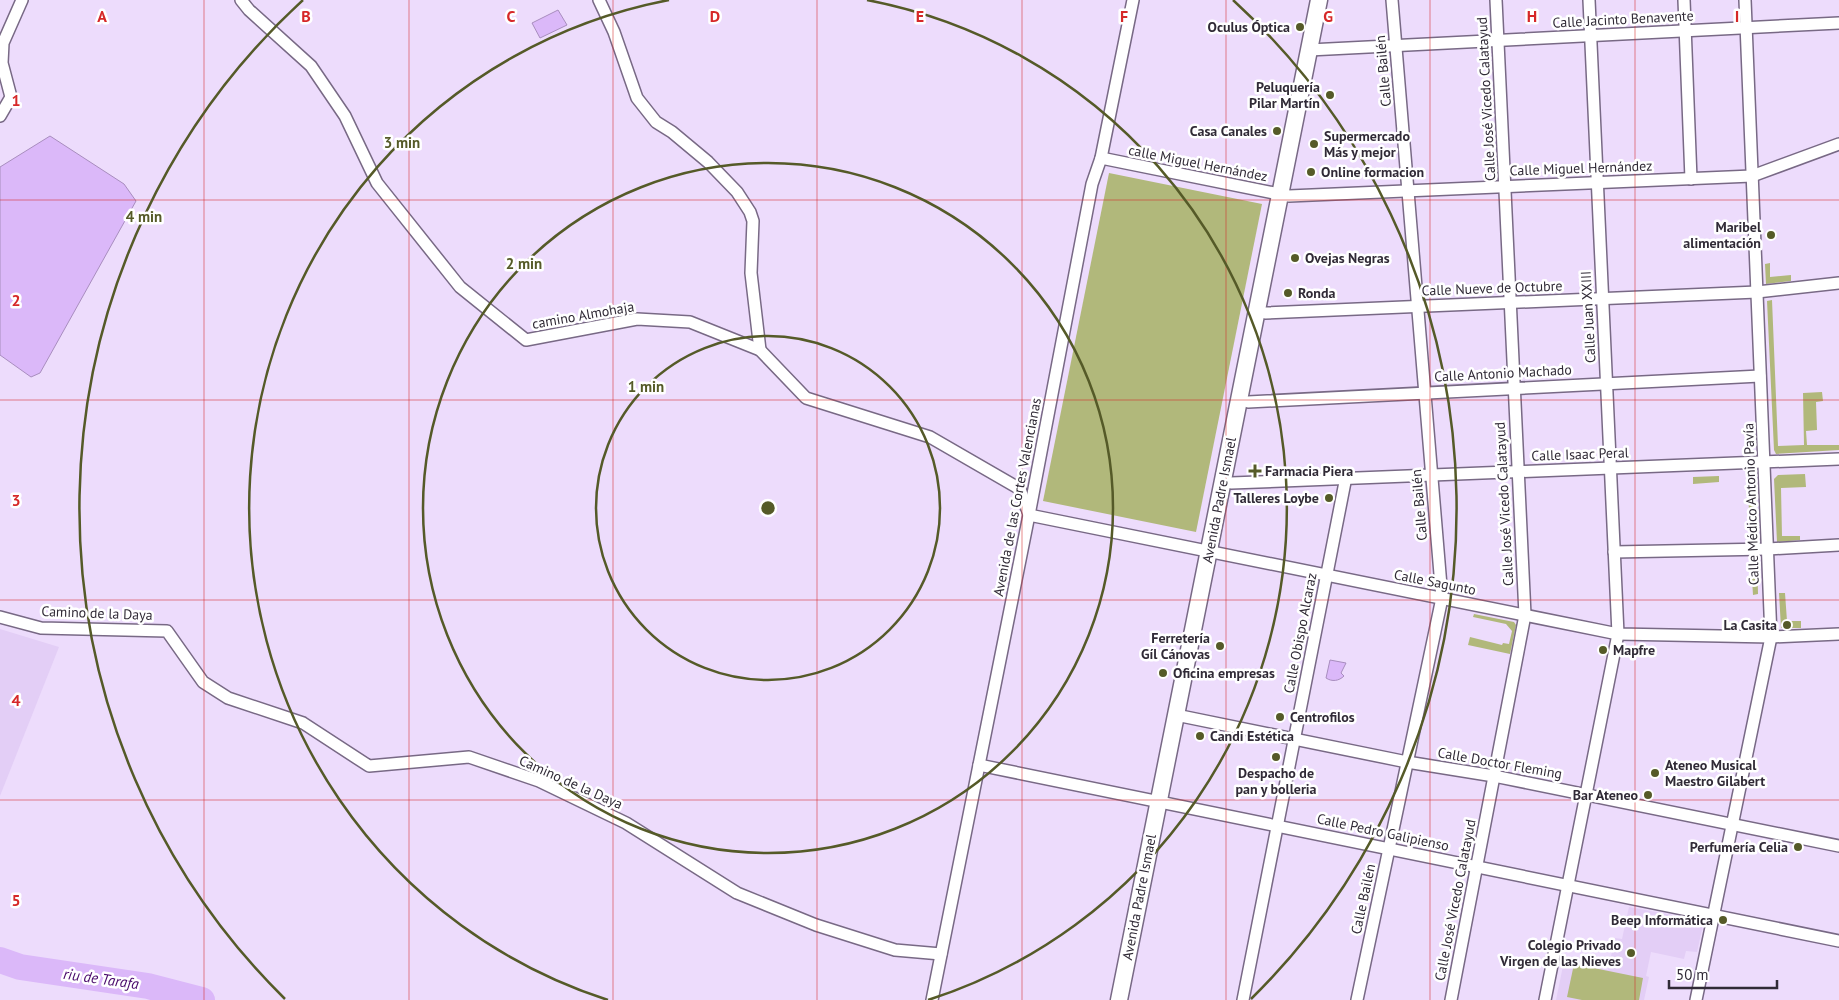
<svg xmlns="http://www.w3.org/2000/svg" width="1839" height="1000" viewBox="0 0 1839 1000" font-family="'PT Sans',sans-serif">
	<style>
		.built { fill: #e3cef6 }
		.green { fill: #b1b87b }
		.water { fill: #dbb8f9; stroke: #a88dbe }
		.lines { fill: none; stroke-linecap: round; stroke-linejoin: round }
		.river { stroke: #dbb8f9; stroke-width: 26 }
		.street-casing { stroke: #786985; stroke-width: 14 }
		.secondary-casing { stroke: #786985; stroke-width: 19 }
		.street { stroke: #fff; stroke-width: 11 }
		.secondary { stroke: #fff; stroke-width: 16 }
		.grid { fill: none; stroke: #d62828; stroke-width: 1; stroke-opacity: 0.55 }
		.ring { fill: none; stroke: #555a28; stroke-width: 2.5 }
		.poi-dot { fill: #555a28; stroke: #fff; stroke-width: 2 }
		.labels { text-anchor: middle; stroke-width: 5; stroke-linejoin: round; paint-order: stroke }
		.street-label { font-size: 14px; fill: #302a36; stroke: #fff }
		.poi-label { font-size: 14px; font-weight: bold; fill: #302a36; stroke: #fff; text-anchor: end }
		.water-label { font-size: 15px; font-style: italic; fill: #470769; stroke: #fff }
		.grid-label { font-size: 16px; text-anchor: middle; font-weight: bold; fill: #d62828; stroke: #fff; stroke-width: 5; stroke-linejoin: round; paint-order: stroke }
		.centre { fill: #555a28; stroke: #fff; stroke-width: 2.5 }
		.ring-label { font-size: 15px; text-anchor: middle; font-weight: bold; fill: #555a28; stroke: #fff; stroke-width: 5; stroke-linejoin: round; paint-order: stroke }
	</style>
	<rect width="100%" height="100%" fill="#eddcfc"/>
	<g class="built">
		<polygon points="0,629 59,647 0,796"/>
		<polygon points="1629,907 1699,920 1703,925 1697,952 1686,951 1684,959 1651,952 1646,976 1649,977 1644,1000 1556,1000 1564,961 1608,970 1615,938 1622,939"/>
	</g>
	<g class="green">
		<polygon points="1109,173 1262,204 1196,532 1043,501"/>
		<polygon points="1770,263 1770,277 1791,275 1791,281 1766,284 1765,264"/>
		<polygon points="1772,300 1778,446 1804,445 1803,393 1822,392 1823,401 1816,402 1817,430 1806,431 1807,445 1839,445 1839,450 1776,454 1774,450 1767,301"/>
		<polygon points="1805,474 1806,487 1781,488 1782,536 1800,536 1800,540 1777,542 1774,479 1778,475"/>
		<polygon points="1747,475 1754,481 1756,527 1750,528"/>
		<polygon points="1719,476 1719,482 1693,484 1693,477"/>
		<polygon points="1757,560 1758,594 1753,595 1751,561"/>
		<polygon points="1779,593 1785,593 1787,621 1801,621 1801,628 1781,628"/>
		<polygon points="1474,614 1514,622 1516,625 1510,654 1468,645 1470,637 1502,645 1503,643 1509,644 1512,631 1506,624 1473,617"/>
		<polygon points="1574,964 1643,978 1639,1000 1582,1000 1567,997"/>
	</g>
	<g class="water">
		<polygon points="558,10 567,25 540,38 532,23"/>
		<polygon points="50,136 124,184 136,201 40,373 31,377 0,355 0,167"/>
		<path d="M 1330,660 L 1346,663 L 1341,673 L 1344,676 C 1339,681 1332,682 1326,678 Z"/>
	</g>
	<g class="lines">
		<polyline class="river" points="0,960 20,967 148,986 202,1000"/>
		<g class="street-casing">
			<g id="street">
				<polyline points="241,0 249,10 311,66 345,116 377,183 460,287 526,340 637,319 690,322 760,350 806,398 930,437 1020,489 1029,515 1618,634 1771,637 1839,634"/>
				<polyline points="599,0 614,32 637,98 656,122 672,132 708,162 737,192 750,212 753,221 751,273 760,350"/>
				<polyline points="1684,0 1691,179"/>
				<polyline points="1309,50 1839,23"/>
				<polyline points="0,116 11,97 2,63 3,43 22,0"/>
				<polyline points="1101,158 1289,196 1752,176 1839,144"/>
				<polyline points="1265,313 1757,292 1839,283"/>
				<polyline points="1248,402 1760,376"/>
				<polyline points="1231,483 1839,459"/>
				<polyline points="1614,552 1768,549 1839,545"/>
				<polyline points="0,617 41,628 167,631 203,682 228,698 303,723 369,766 469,757 539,781 626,823 737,893 816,925 895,950 941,954"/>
				<polyline points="1176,715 1407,762 1494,776 1839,846"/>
				<polyline points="979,765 1839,941"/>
				<polyline points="932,1000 1029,515 1092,184 1101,158 1133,0"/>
				<polyline points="1243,1000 1346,477"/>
				<polyline points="1357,1000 1442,598 1392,0"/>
				<polyline points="1451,1000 1525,615 1496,0"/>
				<polyline points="1545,1000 1618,634 1589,0"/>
				<polyline points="1696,1000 1771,637 1745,0"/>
			</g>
		</g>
		<g class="secondary-casing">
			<polyline id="secondary" points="1119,1000 1319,0"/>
		</g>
		<use href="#street" class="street"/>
		<use href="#secondary" class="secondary"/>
	</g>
	<path class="grid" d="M 204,0 L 204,1000M 409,0 L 409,1000M 613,0 L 613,1000M 817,0 L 817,1000M 1022,0 L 1022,1000M 1226,0 L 1226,1000M 1430,0 L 1430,1000M 1635,0 L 1635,1000M 0,200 L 1839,200M 0,400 L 1839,400M 0,600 L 1839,600M 0,800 L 1839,800"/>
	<g class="ring">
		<circle cx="768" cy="508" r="172"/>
		<circle cx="768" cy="508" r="345"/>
		<path d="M608 1000A517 517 0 0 1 669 0M867 0A517 517 0 0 1 928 1000"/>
		<path d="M285 999A689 689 0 0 1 303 0M1233 0A689 689 0 0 1 1251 999"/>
	</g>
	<g class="poi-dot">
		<circle cx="1300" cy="27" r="5"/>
		<circle cx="1330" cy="95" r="5"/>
		<circle cx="1277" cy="131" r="5"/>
		<circle cx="1314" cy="144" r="5"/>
		<circle cx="1311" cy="172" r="5"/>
		<circle cx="1771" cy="235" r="5"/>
		<circle cx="1295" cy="258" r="5"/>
		<circle cx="1288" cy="293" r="5"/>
		<path d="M1252.5 463.5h5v5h5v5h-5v5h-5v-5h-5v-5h5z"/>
		<circle cx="1329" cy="498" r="5"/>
		<circle cx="1787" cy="625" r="5"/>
		<circle cx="1220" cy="646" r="5"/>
		<circle cx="1603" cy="650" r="5"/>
		<circle cx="1163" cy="673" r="5"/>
		<circle cx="1280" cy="717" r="5"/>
		<circle cx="1200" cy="736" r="5"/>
		<circle cx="1276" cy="757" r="5"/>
		<circle cx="1655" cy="773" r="5"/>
		<circle cx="1648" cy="795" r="5"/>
		<circle cx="1798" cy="847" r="5"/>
		<circle cx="1723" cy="920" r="5"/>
		<circle cx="1631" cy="953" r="5"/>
	</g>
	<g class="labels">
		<g class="street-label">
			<text transform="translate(1623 19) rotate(-3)" y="5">Calle Jacinto Benavente</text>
			<text transform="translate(1383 71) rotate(-95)" y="5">Calle Bailén</text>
			<text transform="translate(1486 99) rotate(-93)" y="5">Calle José Vicedo Calatayud</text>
			<text transform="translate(1198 163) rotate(11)" y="5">calle Miguel Hernández</text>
			<text transform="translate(1581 168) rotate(-2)" y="5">Calle Miguel Hernández</text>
			<text transform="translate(1492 288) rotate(-2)" y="5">Calle Nueve de Octubre</text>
			<text transform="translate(583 315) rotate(-10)" y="5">camino Almohaja</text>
			<text transform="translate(1588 317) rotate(-93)" y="5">Calle Juan XXIII</text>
			<text transform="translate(1503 373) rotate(-3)" y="5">Calle Antonio Machado</text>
			<text transform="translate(1580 454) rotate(-2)" y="5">Calle Isaac Peral</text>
			<text transform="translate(1017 497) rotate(-79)" y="5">Avenida de las Cortes Valencianas</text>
			<text transform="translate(1219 500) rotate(-79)" y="5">Avenida Padre Ismael</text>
			<text transform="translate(1504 504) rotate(-93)" y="5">Calle José Vicedo Calatayud</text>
			<text transform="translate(1751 504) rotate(-92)" y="5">Calle Médico Antonio Pavía</text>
			<text transform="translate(1419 505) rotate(-95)" y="5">Calle Bailén</text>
			<text transform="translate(1435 582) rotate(11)" y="5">Calle Sagunto</text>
			<text transform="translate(97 613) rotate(2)" y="5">Camino de la Daya</text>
			<text transform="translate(1300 633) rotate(-79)" y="5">Calle Obispo Alcaraz</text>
			<text transform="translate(1500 763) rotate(10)" y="5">Calle Doctor Fleming</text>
			<text transform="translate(571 782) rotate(24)" y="5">Camino de la Daya</text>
			<text transform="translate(1383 832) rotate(12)" y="5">Calle Pedro Galipienso</text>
			<text transform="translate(1139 897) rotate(-79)" y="5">Avenida Padre Ismael</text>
			<text transform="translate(1363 899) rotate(-78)" y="5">Calle Bailén</text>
			<text transform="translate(1455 900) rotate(-79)" y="5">Calle José Vicedo Calatayud</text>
		</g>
		<g class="poi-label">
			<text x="1290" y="32">Oculus Óptica</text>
			<text x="1320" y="92">Peluquería<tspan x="1320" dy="16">Pilar Martín</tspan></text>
			<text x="1267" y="136">Casa Canales</text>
			<text x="1324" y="141" text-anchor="start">Supermercado<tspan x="1324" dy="16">Más y mejor</tspan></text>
			<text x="1321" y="177" text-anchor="start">Online formacion</text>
			<text x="1761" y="232">Maribel<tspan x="1761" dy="16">alimentación</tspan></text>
			<text x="1305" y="263" text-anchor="start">Ovejas Negras</text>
			<text x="1298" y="298" text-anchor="start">Ronda</text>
			<text x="1265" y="476" text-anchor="start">Farmacia Piera</text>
			<text x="1319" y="503">Talleres Loybe</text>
			<text x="1777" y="630">La Casita</text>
			<text x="1210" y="643">Ferretería<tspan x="1210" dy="16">Gíl Cánovas</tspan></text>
			<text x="1613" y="655" text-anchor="start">Mapfre</text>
			<text x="1173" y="678" text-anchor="start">Oficina empresas</text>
			<text x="1290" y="722" text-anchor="start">Centrofilos</text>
			<text x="1210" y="741" text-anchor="start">Candi Estética</text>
			<text x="1665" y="770" text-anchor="start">Ateneo Musical<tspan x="1665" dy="16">Maestro Gilabert</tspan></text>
			<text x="1276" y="778" text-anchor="middle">Despacho de<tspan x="1276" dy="16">pan y bolleria</tspan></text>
			<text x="1638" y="800">Bar Ateneo</text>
			<text x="1788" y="852">Perfumería Celia</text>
			<text x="1713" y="925">Beep Informática</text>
			<text x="1621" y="950">Colegio Privado<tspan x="1621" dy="16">Virgen de las Nieves</tspan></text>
		</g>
		<g class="water-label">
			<text transform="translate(101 979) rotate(8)" y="5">riu de Tarafa</text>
		</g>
	</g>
	<g class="grid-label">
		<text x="102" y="22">A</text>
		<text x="306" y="22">B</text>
		<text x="511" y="22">C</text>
		<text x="715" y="22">D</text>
		<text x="920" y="22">E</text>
		<text x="1124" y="22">F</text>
		<text x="1328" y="22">G</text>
		<text x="1532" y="22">H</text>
		<text x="1737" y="22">I</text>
		<text x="16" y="106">1</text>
		<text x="16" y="306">2</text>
		<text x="16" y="506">3</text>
		<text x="16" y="706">4</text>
		<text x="16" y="906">5</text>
	</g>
	<circle cx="768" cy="508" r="8" class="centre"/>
	<g class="ring-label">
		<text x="402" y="148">3 min</text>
		<text x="144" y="222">4 min</text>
		<text x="524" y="269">2 min</text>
		<text x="646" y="392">1 min</text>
	</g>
	<path d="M1669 980v8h108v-8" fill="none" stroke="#302a36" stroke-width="2.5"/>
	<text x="1676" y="980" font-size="15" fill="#302a36" stroke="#ffffff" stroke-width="4" paint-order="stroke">50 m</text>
</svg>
